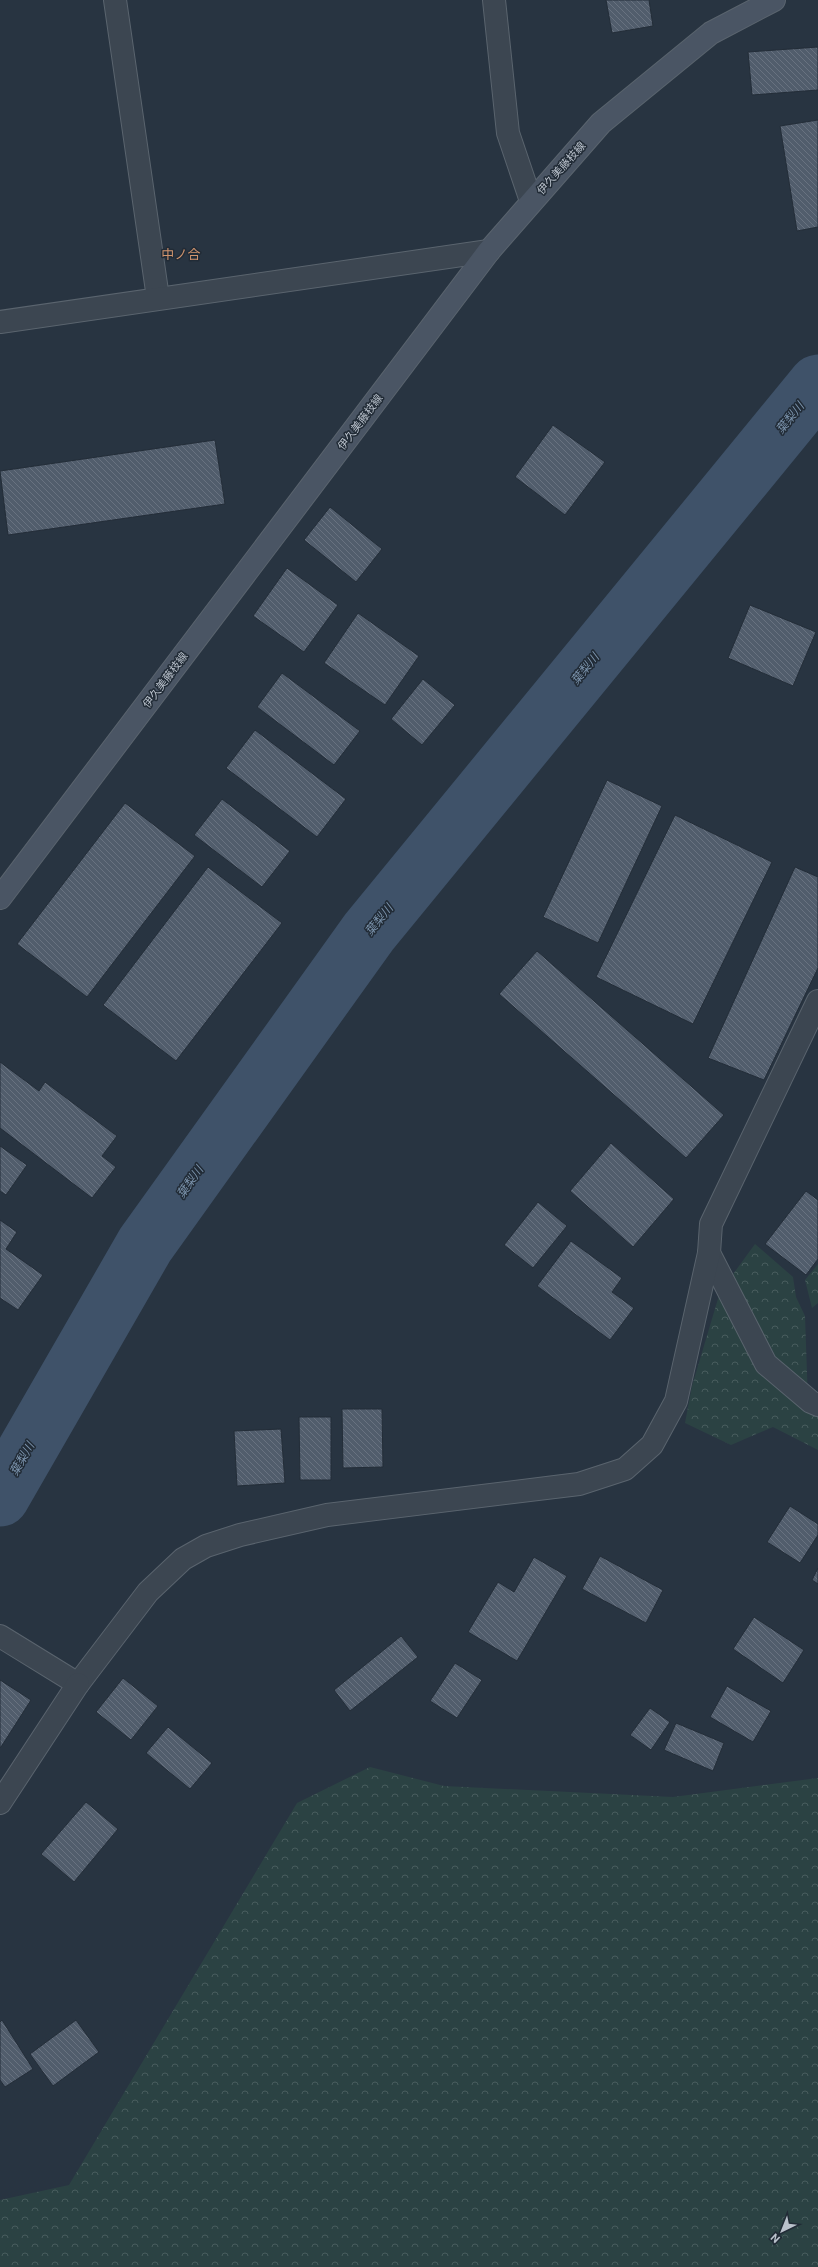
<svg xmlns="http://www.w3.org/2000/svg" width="818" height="2267" viewBox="0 0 818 2267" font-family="Roboto,'Noto Sans JP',sans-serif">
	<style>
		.forest { fill: url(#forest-crowns) }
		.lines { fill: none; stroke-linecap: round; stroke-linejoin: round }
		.river { stroke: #3f5269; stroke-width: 59 }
		.building { fill: url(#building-back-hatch); stroke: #232d38 }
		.minor-casing { stroke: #5a646e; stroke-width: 24 }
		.secondary-casing { stroke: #5a646e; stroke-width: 24 }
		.minor { stroke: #3c4651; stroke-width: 22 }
		.secondary { stroke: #4a5564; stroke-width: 22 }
		.labels { text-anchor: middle; stroke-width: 3; stroke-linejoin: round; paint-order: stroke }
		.street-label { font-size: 11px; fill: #b9c1cb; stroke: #212b36 }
		.water-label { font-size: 12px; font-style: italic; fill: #7b93ac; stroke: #212b36 }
		.quarter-label { font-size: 13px; fill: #d1956e; stroke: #212b36 }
	</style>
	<defs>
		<pattern id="forest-crowns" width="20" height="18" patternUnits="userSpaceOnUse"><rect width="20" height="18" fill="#2b4243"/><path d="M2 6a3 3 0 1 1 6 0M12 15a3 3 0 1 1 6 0" fill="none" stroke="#485c5d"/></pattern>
		<pattern id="building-back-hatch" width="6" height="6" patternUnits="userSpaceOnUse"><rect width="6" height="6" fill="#515d6c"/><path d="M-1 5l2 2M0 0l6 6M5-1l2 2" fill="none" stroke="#687280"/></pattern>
	</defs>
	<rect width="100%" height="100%" fill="#283441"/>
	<g class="forest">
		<polygon points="755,1244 793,1277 796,1297 805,1316 808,1402 818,1405 818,1450 773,1427 731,1445 685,1423 692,1386 720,1292"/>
		<polygon points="818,1264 818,1303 812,1308 805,1280"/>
		<polygon points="370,1767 444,1786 673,1797 818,1778 818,2267 0,2267 0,2200 69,2185 297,1803"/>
	</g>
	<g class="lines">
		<polyline class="river" points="0,1497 145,1245 369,932 818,384"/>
	</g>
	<g class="building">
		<polygon points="606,0 649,0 653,26 612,33"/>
		<polygon points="818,47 818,90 752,95 748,52"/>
		<polygon points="818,120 818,227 797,231 780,126"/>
		<polygon points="553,425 605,462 565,515 515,477"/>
		<polygon points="215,440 225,504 8,535 0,471"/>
		<polygon points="330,507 382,549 356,582 304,540"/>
		<polygon points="287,568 338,605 304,652 253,616"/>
		<polygon points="750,605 816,632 793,686 728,658"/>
		<polygon points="358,613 419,656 385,705 324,663"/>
		<polygon points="282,673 360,731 334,765 257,707"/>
		<polygon points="423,679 455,705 422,745 391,719"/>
		<polygon points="255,730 346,799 317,837 226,768"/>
		<polygon points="607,780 662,806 598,943 543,917"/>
		<polygon points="222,799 290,851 262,887 194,835"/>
		<polygon points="125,803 195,856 87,997 17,944"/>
		<polygon points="675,815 772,862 693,1024 596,977"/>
		<polygon points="208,867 282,923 176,1061 103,1005"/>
		<polygon points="795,867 818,877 818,968 764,1080 708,1058"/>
		<polygon points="537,951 724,1115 686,1158 499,994"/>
		<polygon points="0,1062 39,1091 45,1082 117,1136 102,1156 116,1167 92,1198 0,1128"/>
		<polygon points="611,1143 674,1199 633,1247 570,1191"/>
		<polygon points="0,1146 27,1165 6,1195 0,1191"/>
		<polygon points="806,1191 818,1200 818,1259 806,1275 765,1244"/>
		<polygon points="538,1202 567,1226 533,1268 504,1245"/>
		<polygon points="0,1220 17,1232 6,1249 43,1275 18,1310 0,1298"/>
		<polygon points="571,1241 622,1278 612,1292 634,1308 610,1340 537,1286"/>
		<polygon points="342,1409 382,1409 383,1467 343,1468"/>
		<polygon points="299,1417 331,1417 331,1480 300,1480"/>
		<polygon points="281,1429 285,1483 237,1486 234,1431"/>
		<polygon points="790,1506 818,1524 818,1535 800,1563 767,1542"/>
		<polygon points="600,1556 663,1590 646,1623 582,1589"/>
		<polygon points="534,1557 567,1576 517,1661 468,1632 498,1582 514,1592"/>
		<polygon points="818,1568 818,1584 812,1580"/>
		<polygon points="754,1617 804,1650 783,1683 733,1649"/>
		<polygon points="401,1636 418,1657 350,1711 334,1690"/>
		<polygon points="455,1663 482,1680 457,1718 430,1701"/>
		<polygon points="123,1678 158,1706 131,1740 96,1712"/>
		<polygon points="0,1680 31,1700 1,1747 0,1747"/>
		<polygon points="727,1686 771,1711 753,1742 710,1717"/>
		<polygon points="650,1708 670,1722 651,1750 630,1735"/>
		<polygon points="676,1723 724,1743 713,1771 664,1750"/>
		<polygon points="168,1727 212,1763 190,1789 146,1753"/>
		<polygon points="86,1802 118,1829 74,1882 41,1854"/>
		<polygon points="2,2020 33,2069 5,2087 0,2080 0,2022"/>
		<polygon points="76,2020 99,2052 53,2086 30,2054"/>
	</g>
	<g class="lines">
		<g class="minor-casing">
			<g id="minor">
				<polyline points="115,0 158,298"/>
				<polyline points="494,0 508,133 531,201"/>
				<polyline points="0,322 489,251"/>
				<polyline points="709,1253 766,1364 811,1402 818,1405"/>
				<polyline points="0,1636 78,1684 148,1592 183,1559 206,1546 240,1535 327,1515 579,1484 625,1469 652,1445 676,1401 709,1253 711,1224 818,1001"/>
				<polyline points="0,1803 78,1684"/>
			</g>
		</g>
		<g class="secondary-casing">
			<polyline id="secondary" points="0,898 489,251 601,123 711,33 774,0"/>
		</g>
		<use href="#minor" class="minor"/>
		<use href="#secondary" class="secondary"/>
	</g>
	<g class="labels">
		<g class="street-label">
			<text transform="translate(561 168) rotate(-48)" y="4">伊久美藤枝線</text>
			<text transform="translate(360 422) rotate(-53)" y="4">伊久美藤枝線</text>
			<text transform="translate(165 680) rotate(-53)" y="4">伊久美藤枝線</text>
		</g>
		<g class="water-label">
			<text transform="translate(790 418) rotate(-51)" y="4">葉梨川</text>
			<text transform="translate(585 669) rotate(-51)" y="4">葉梨川</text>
			<text transform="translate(379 920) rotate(-51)" y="4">葉梨川</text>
			<text transform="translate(190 1182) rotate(-55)" y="4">葉梨川</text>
			<text transform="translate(22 1459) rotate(-60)" y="4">葉梨川</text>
		</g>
		<g class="quarter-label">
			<text x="181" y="259">中ノ合</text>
		</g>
	</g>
	<g transform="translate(782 2231) rotate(223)" stroke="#212b36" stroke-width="3" paint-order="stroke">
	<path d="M0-3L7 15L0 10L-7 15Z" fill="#b9c1cb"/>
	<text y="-6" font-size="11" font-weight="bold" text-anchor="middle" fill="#b9c1cb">N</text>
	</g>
</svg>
